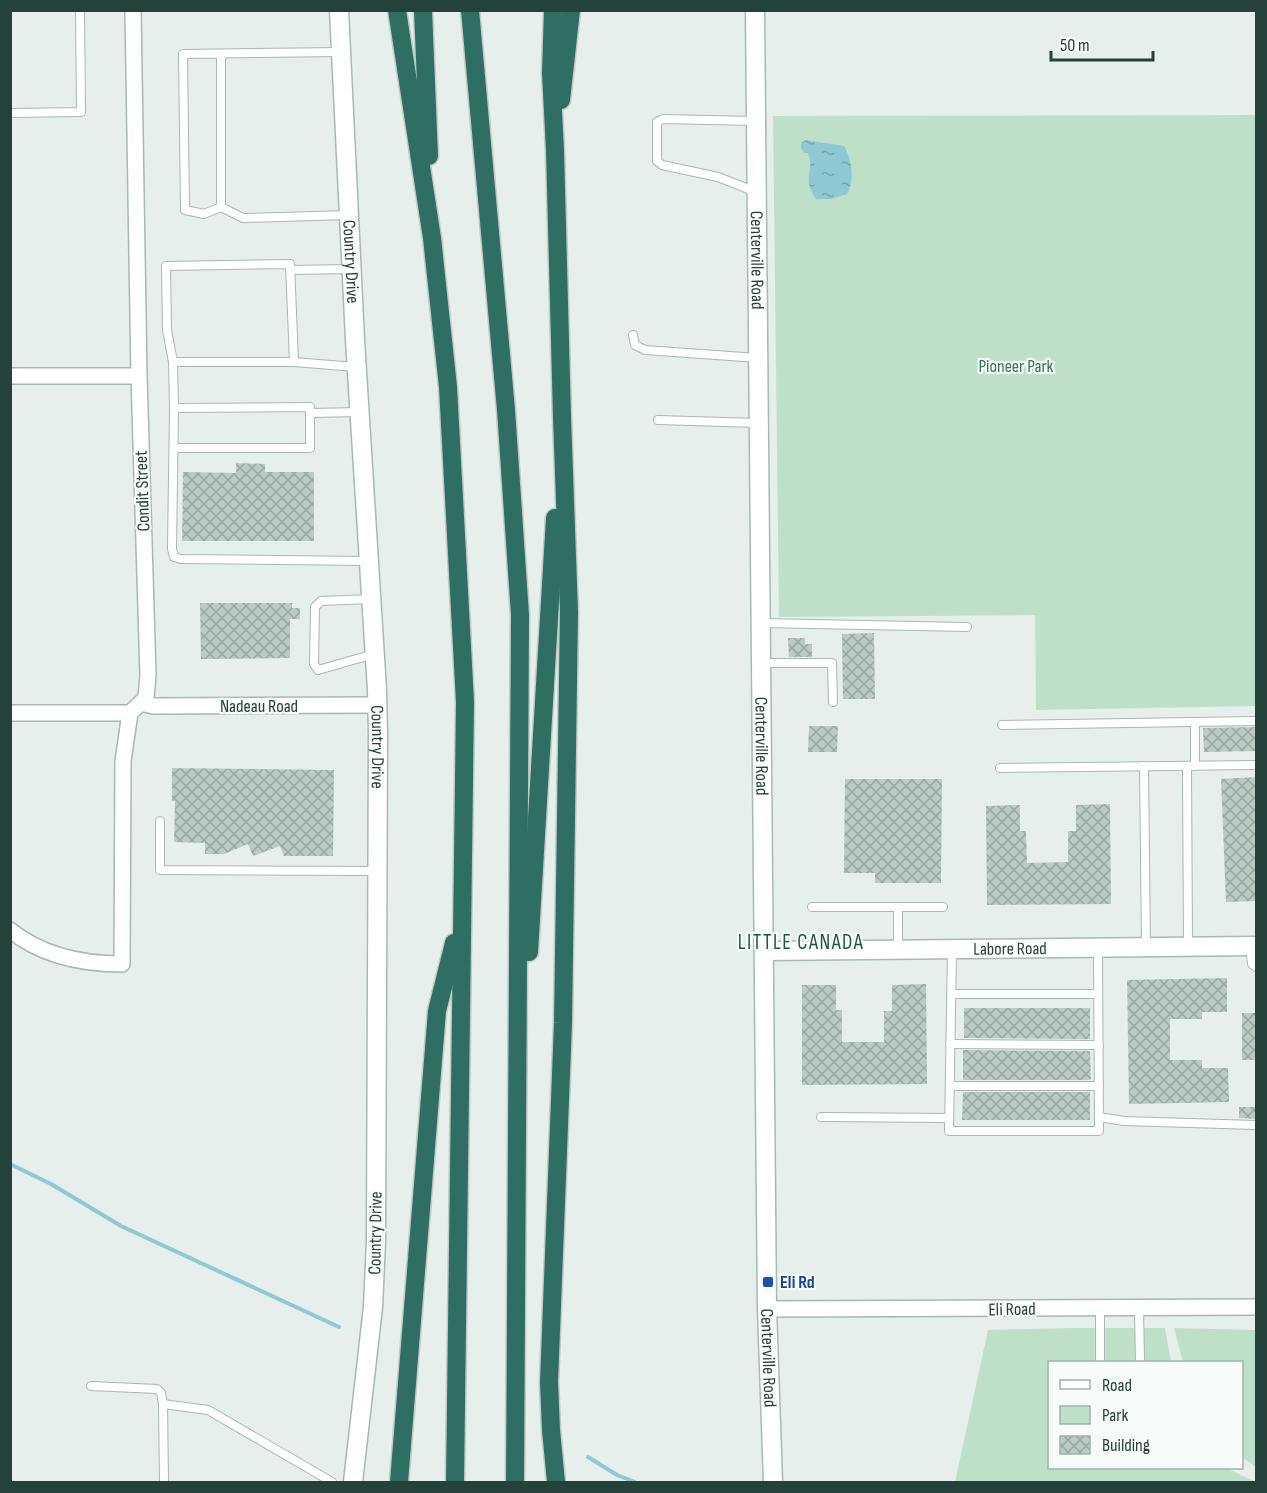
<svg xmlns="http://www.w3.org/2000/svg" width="1267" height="1493" viewBox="0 0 1267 1493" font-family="'Sofia Sans Condensed',sans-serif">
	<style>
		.green { fill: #bfe0c8 }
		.water { fill: url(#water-ripples) }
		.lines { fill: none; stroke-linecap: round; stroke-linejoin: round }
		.stream { stroke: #8ec9d4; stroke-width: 4 }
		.building { fill: url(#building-cross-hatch) }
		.lane-casing { stroke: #a8b8b2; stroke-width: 10 }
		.street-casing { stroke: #a8b8b2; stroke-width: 18 }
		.secondary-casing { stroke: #a4bbb3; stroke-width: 21 }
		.highway-casing { stroke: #c2cac8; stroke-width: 21 }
		.lane { stroke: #fff; stroke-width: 8 }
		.street { stroke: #fff; stroke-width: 15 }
		.secondary { stroke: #fff; stroke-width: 18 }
		.highway { stroke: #2f6f62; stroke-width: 18 }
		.transit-dot { fill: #1a4fb4; stroke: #f7fbf9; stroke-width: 2 }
		.labels { text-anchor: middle; stroke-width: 4.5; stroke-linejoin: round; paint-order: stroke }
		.street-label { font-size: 18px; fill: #24423a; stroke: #f7fbf9 }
		.park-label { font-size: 18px; fill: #2d7a4b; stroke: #f7fbf9 }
		.transit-label { font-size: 18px; font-weight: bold; fill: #164399; stroke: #f7fbf9; text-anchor: start }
		.quarter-label { font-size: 21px; letter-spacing: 1.5px; fill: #1f5548; stroke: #f7fbf9 }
	</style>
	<defs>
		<pattern id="water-ripples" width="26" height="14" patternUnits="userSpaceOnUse" patternTransform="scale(1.5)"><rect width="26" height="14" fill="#8ec9d4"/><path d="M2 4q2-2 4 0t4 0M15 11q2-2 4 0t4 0" fill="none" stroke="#74a5ad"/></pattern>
		<pattern id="building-cross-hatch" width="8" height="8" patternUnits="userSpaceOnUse" patternTransform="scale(1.5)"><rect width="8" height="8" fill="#bbcac4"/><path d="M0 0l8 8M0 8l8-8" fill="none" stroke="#98a6a0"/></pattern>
	</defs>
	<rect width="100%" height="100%" fill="#e6efeb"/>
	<g class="green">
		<polygon points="1256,115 1256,706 1036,710 1035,615 779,617 773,116"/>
		<polygon points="1072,1328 1165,1328 1171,1362 1050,1362 1050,1468 1226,1468 1256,1482 955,1482 988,1330"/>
		<polygon points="1174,1328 1256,1330 1256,1467 1242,1457 1242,1362 1183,1362"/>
	</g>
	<path class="water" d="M 806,140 L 844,146 C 852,159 855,181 847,194 L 832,199 L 816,199 C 801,178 815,171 808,153 L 804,153 L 801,148 L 801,143 Z"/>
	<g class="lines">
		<g class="stream">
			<polyline points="10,1164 51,1184 121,1226 339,1327"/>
			<polyline points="588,1457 617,1475 635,1482"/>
		</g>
	</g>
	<g class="building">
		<polygon points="236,463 265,464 265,472 314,472 314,541 182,541 183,472 236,473"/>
		<polygon points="200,603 292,603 292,608 300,608 300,619 290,619 290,658 201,659"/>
		<polygon points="874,633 875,699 843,699 842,634"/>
		<polygon points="788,638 805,638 805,644 812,644 812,657 789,657"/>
		<polygon points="809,726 838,726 837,752 808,752"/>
		<polygon points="1257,727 1257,751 1204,752 1203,728"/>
		<polygon points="172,768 334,770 333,856 284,856 280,846 253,856 248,844 224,854 205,854 205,843 174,842 175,801 172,801"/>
		<polygon points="1257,777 1257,901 1226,902 1221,779"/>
		<polygon points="845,779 942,779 941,883 875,883 875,873 844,873"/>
		<polygon points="1110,804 1111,904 987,905 986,806 1020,805 1020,831 1026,831 1027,863 1068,862 1068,831 1076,831 1076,805"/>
		<polygon points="1227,978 1227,1012 1202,1012 1202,1019 1170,1019 1170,1060 1202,1060 1202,1068 1228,1068 1229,1102 1129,1104 1127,980"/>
		<polygon points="926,984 927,1084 802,1085 802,985 836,985 836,1010 842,1010 842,1042 884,1042 884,1011 892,1011 892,985"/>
		<polygon points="964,1008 1090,1008 1090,1039 964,1038"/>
		<rect x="1242" y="1013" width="15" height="47"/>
		<polygon points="963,1050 1090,1051 1091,1078 1090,1080 963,1080"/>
		<polygon points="963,1092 1090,1092 1090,1120 962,1120"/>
		<polygon points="1239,1107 1257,1107 1257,1119 1239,1118"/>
	</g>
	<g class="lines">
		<g class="lane-casing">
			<g id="lane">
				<polyline points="221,54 221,207 204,214 185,210 183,54 341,52"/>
				<polyline points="10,113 81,112 80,10"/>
				<polyline points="755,121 663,119 657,122 657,161 662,165 718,177 756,192"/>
				<polyline points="221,207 243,218 349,215"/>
				<polyline points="290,270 351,269"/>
				<polyline points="633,335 635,345 645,350 758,358"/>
				<polyline points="173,362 167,330 166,266 290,264 294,362"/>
				<polyline points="174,408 173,362 294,362 356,367"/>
				<polyline points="310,413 360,412"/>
				<polyline points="658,420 758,423"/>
				<polyline points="174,448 310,448 310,407 174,408 172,549 174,557 181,559 368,561"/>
				<polyline points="371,599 321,601 315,607 314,664 318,670 374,654"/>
				<polyline points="761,623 967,627"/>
				<polyline points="762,663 832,663 833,702"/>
				<polyline points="1195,722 1195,766"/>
				<polyline points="1002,725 1256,721"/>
				<polyline points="1144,766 1146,948"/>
				<polyline points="1187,766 1188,946"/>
				<polyline points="1000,768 1256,765"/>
				<polyline points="160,821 160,870 377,871"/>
				<polyline points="812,907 898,907 898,948"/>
				<polyline points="898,907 943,907"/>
				<polyline points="1250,947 1252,964 1256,967"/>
				<polyline points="952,950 949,1131 1099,1131 1098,949"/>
				<polyline points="951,994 1098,994"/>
				<polyline points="950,1044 1099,1045"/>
				<polyline points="950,1086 1099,1086"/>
				<polyline points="821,1117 949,1118"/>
				<polyline points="1099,1117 1124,1121 1256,1125"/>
				<polyline points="1139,1308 1140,1362"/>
				<polyline points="1100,1309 1100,1362"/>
				<polyline points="91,1386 157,1389 161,1393 163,1404"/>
				<polyline points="164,1482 163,1404 208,1410 332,1482"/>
			</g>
		</g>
		<g class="street-casing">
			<g id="street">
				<polyline points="10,376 139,376"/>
				<polyline points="141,703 153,706 377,705"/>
				<polyline points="10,713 130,713"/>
				<path d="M 10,930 C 42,956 82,964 122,964 L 123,761 L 130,713 L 146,698 L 148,675 L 139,376 L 133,10"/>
				<polyline points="767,1309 1256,1307"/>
			</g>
		</g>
		<g class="secondary-casing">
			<g id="secondary">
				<path id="s1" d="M 339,10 L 355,340 L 377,690 L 378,733 L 376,1241 L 373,1307 L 353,1482"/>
				<path id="s2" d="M 755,10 L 767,1309 L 773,1482"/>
				<path id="s3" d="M 764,951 L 1256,946"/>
			</g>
		</g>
		<g class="highway-casing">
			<g id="highway">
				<polyline points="397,10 432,238 448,387 465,702 455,1482"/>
				<polyline points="423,10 429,156"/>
				<polyline points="470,10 506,410 520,615 515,1482"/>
				<polyline points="553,10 551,73 555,150 562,417 569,612 563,1023 549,1382 551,1430 556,1482"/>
				<polyline points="561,100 571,10"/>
				<polyline points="529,952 555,518"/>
				<polyline points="399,1482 437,1011 454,943"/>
			</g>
		</g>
		<use href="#lane" class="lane"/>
		<use href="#street" class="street"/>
		<use href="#secondary" class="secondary"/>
		<use href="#highway" class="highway"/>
	</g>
	<rect class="transit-dot" x="762" y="1276" width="12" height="12" rx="3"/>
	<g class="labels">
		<g class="street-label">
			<text dy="6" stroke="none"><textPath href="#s1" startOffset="252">Country Drive</textPath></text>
			<text dy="6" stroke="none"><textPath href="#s2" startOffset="250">Centerville Road</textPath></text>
			<text transform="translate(142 491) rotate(-92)" y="6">Condit Street</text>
			<text x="259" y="712">Nadeau Road</text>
			<text dy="6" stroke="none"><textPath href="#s1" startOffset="738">Country Drive</textPath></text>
			<text dy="6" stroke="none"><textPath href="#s2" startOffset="736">Centerville Road</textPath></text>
			<text dy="6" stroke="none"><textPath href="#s3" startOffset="246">Labore Road</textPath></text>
			<text transform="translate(375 1233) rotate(-89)" y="6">Country Drive</text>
			<text transform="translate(1012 1309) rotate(-1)" y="6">Eli Road</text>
			<text dy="6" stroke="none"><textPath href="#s2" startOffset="1348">Centerville Road</textPath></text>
		</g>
		<g class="park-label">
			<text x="1016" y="372">Pioneer Park</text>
		</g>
		<g class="transit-label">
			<text x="780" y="1288">Eli Rd</text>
		</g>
		<g class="quarter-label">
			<text x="801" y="949">LITTLE CANADA</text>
		</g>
	</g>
	<rect width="1267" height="1493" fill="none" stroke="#24423a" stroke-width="24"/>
	<rect x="1048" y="1361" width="195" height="108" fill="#f7fbf9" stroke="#a3b1ad" stroke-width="1.5"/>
	<rect x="1060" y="1380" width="30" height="9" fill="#ffffff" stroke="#a3b1ad" stroke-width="1.5"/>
	<text x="1102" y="1391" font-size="18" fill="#24423a">Road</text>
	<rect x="1060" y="1406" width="30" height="18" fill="#bfe0c8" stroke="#a3b1ad" stroke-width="1.5"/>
	<text x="1102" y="1421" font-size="18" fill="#24423a">Park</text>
	<rect x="1060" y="1436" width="30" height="18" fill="url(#building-cross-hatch)" stroke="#a3b1ad" stroke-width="1.5"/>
	<text x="1102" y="1451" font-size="18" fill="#24423a">Building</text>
	<path d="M1051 51v9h102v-9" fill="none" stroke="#24423a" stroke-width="3"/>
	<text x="1060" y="51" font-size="18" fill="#24423a" stroke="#f7fbf9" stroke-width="4.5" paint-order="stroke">50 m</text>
</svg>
